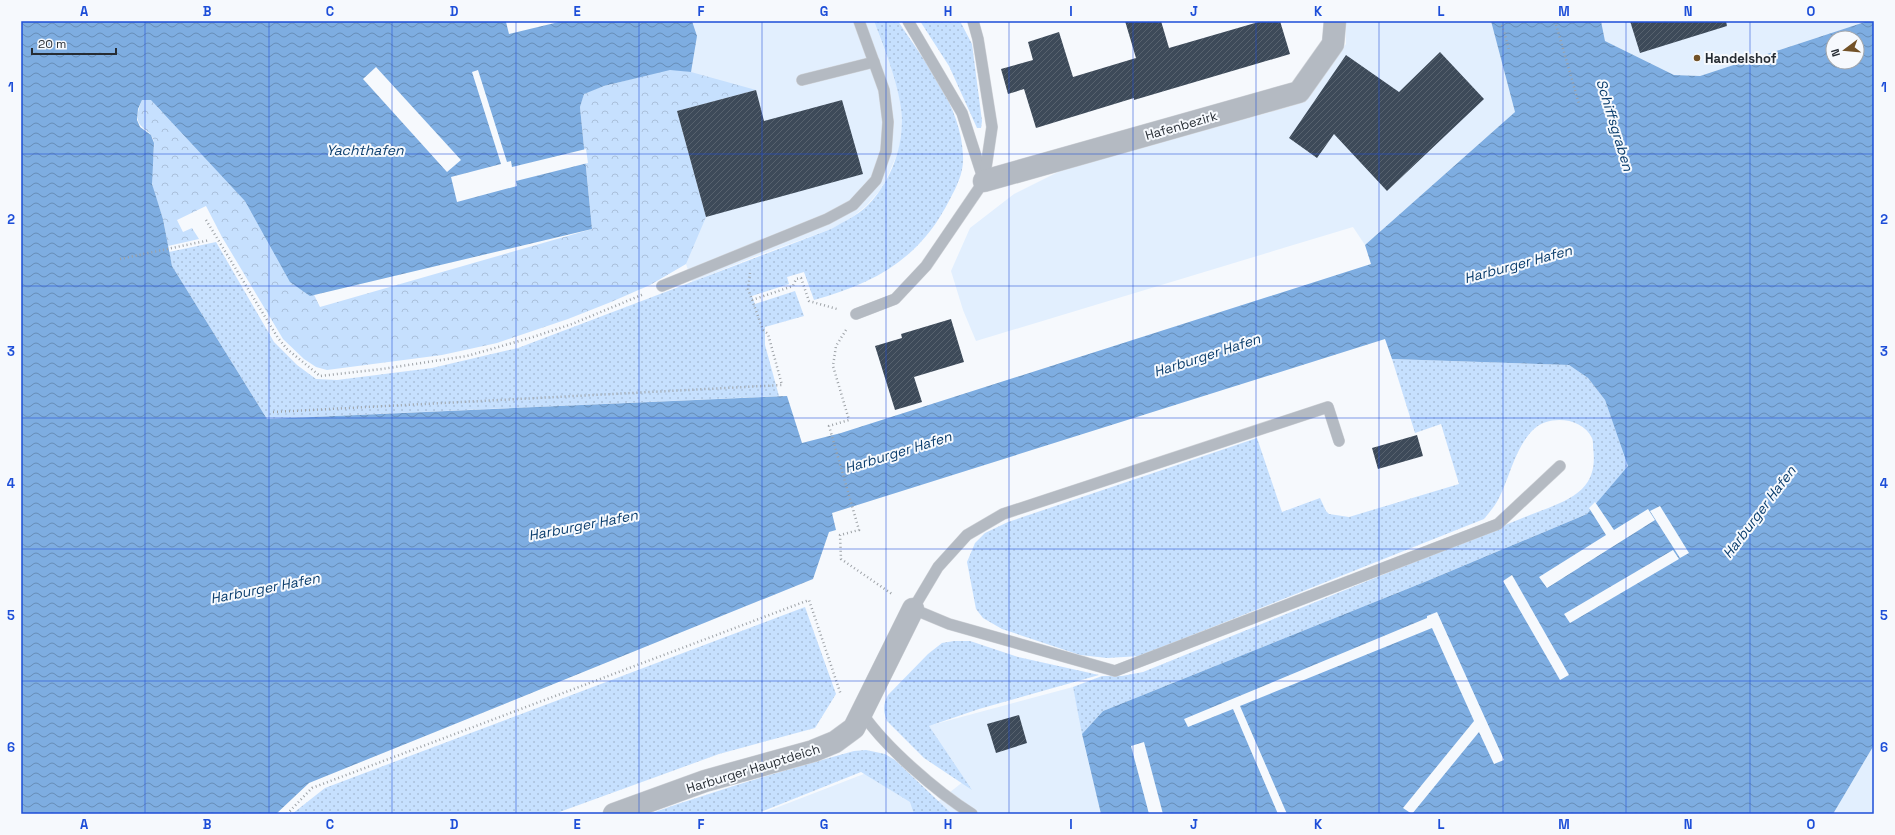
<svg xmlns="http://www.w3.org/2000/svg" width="1895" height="835" viewBox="0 0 1895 835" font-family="'Space Grotesk',sans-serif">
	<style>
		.built { fill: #e2effe }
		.grass { fill: url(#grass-dots) }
		.forest { fill: url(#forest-crowns) }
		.water { fill: url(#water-waves); fill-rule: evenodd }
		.pier { fill: #f6f9fd }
		.building { fill: url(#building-hatch) }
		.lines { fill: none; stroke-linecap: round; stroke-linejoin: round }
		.lane-casing { stroke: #d1d4d9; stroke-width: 12 }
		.street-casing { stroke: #d1d4d9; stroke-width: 23 }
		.path { stroke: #9da2a7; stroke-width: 2.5; stroke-dasharray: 1 3; stroke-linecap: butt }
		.lane { stroke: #b4bac2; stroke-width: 11 }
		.street { stroke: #b4bac2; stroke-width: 22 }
		.grid { fill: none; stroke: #1d4ed8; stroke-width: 1; stroke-opacity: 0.55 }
		.poi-dot { fill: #725228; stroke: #f6f9fd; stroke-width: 1.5 }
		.labels { text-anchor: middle; stroke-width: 4; stroke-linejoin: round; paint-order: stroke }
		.poi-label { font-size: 13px; font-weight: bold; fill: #262c33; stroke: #f6f9fd; text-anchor: start }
		.street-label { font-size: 13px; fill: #262c33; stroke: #f6f9fd }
		.water-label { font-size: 14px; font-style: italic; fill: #0b3e6e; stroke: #f6f9fd }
		.neatline { fill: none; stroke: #1d4ed8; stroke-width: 1.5 }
		.grid-label { font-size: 13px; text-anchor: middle; font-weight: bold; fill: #1d4ed8 }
	</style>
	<defs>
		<pattern id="grass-dots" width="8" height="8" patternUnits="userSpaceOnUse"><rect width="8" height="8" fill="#c6e0fe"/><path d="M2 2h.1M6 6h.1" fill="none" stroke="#aac0da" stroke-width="1.8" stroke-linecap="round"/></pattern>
		<pattern id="forest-crowns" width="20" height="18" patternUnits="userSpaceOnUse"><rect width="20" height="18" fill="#c6e0fe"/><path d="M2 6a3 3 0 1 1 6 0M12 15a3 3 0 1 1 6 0" fill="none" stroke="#aac0da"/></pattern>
		<pattern id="water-waves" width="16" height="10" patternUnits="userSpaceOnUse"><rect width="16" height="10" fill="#7eade1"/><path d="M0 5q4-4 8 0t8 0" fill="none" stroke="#678db7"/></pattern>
		<pattern id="building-hatch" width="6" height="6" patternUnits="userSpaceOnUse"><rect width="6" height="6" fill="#3d4a59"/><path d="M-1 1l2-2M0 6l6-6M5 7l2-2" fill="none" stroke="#57626e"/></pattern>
	</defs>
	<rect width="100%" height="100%" fill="#f6f9fd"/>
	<g class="built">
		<polygon points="692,21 874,21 895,78 901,104 902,127 899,150 883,187 866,206 850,219 831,229 754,257 692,282 686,264 670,69 697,36"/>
		<polygon points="1345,21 1491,21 1515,112 1365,245 1353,227 976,341 963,310 951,271 970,228 1014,194 1064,169 1292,106 1346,44"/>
		<polygon points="1601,21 1868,21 1700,76 1674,75 1605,41"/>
		<polygon points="1073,687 1101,814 760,814 869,772 930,808 964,781 928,726"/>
		<polygon points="1874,745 1874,814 1833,814"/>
	</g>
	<g class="grass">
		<path d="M 874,21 L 898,21 C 924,61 962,106 963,156 C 964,172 957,186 950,199 C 920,259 875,283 814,300 L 804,272 L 787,277 L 789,284 L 752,296 L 755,304 L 795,291 L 804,316 L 765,327 L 765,345 L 779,396 L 267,419 L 172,266 L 169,252 L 216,242 L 274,342 L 297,365 L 316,379 L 337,380 L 432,368 L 518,348 L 831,229 C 843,222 857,216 867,206 C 893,180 907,139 900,102 C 895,74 884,48 874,21 Z"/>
		<polygon points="920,21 960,21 972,44 982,121 981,128 977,128 949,66"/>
		<path d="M 1392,359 L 1569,365 L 1588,378 L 1605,400 L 1629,466 L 1587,514 L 1427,581 L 1103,711 L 1082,734 L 1073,687 L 1102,676 L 1122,676 L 1143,672 L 1525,517 C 1544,509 1567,503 1582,489 C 1594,477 1595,462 1593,447 C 1593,444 1593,440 1592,438 C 1582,417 1549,415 1534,429 C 1515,447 1510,477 1498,500 C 1494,507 1489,513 1484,519 L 1140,656 L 1107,658 L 1080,655 L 1002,629 L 983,618 L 976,609 L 967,562 L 975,543 L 985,533 L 1008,522 L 1257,438 L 1282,512 L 1320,498 L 1326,511 L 1329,514 L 1349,517 L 1459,484 L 1441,424 L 1415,433 Z"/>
		<polygon points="805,607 836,694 815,728 719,754 554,814 292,814 325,788"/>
		<path d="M 954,641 L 970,641 L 1018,657 L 1099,675 L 979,709 L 929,726 L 972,790 L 924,758 L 887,721 C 883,711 883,704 888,695 L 928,654 L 942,643 Z"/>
		<path d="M 866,750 L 885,754 L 895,760 L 952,814 L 914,814 L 910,802 L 861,772 L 756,814 L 649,814 C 717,790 785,770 854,751 Z"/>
	</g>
	<path class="forest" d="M 670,69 L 691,72 L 756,90 L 677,111 L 706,217 L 686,264 L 650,285 L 611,302 L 568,319 L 497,343 L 442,355 L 327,370 L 316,367 L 304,359 L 283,339 L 222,237 L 206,206 L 177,220 L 183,232 L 192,228 L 199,239 L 168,246 C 166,237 165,227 163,219 C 160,207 153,195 152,183 C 150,170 155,156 154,143 C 152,124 128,133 142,100 L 151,99 L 160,110 L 271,206 L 320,307 L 592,229 L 580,107 L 584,93 L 601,87 Z"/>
	<path class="water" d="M 21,21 L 692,21 L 697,36 L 691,72 L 670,70 L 604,86 L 584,94 L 580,107 L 592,229 L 310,296 L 290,282 L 245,201 L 151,100 L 142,100 L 138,109 L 137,120 L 140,127 L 151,135 L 154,143 L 152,184 L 163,219 L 172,266 L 267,419 L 787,396 L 802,443 L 841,433 L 1371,264 L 1365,245 L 1515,112 L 1491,21 L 1601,21 L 1605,41 L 1674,75 L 1700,76 L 1868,21 L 1874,21 L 1874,745 L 1833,814 L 1101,814 L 1082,734 L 1103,711 L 1427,581 L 1587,514 L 1628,466 L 1605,400 L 1588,378 L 1569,365 L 1392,359 L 1385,339 L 832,513 L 836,530 L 829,532 L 813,579 L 309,783 L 276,814 L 21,814 ZM 1833,38 L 1857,38 L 1857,62 L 1833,62 Z"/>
	<g class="pier">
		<polygon points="512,21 563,21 509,34 506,22"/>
		<polygon points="376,67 461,160 447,172 363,79"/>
		<polygon points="478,70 507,162 511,161 512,167 586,149 588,163 516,181 517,186 457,202 451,177 501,164 472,72"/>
		<polygon points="1595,502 1614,530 1648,509 1655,520 1547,588 1539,577 1606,535 1589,508"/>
		<polygon points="1660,506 1689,553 1680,558 1650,511"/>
		<polygon points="1673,550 1679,559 1570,623 1564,614"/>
		<polygon points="1512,575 1569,675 1560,680 1503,581"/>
		<polygon points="1437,612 1504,760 1494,764 1479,732 1412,814 1403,808 1474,721 1432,628 1240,706 1287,814 1278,814 1233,709 1188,727 1184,719 1427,618 1427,616"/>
		<polygon points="1144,742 1163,814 1149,814 1131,746"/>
	</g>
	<g class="building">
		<polygon points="1125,21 1161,21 1169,48 1262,21 1280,21 1290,54 1134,100 1134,98 1036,128 1024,89 1008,94 1001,69 1033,60 1028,42 1059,32 1073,77 1136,58"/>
		<polygon points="1630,21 1726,21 1727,26 1640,53"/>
		<polygon points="1440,52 1484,99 1387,191 1334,134 1317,158 1289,138 1346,55 1399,92"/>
		<polygon points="756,90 764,121 842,100 863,174 706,217 677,111"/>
		<polygon points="951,319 964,362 914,377 922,402 895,410 875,346 902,338 901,334"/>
		<polygon points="1417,435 1423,456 1378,469 1372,448"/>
		<polygon points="1019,715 1027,743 996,753 987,724"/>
	</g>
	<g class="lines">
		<g class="lane-casing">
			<g id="lane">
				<polyline points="908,21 962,113 983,178"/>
				<polyline points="802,80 874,62"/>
				<polyline points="662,286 827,219 853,205 876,180 886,151 888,122 884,90 859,21"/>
				<polyline points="856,314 895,299 926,266 984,181 992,127 978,39 973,21"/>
				<polyline points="1339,441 1328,407 1003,514 967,535 938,567 913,609 949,624 1115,671 1498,524 1560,466"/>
				<path d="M 862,713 C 885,747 937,792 972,814"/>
			</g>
		</g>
		<g class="street-casing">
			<g id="street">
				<polyline points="984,181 1299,92 1333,44 1335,21"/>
				<polyline points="614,814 705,781 813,751 835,742 854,728 913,609"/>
			</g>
		</g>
		<g class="path">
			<polyline points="1501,21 1509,50"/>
			<polyline points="1555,21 1579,104"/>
			<polyline points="206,220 278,338 287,349 320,376 382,369 467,356 533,337 572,324 644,294"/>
			<polyline points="120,259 210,240"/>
			<polyline points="752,300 793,286 796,279 801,278 809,301 837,309"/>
			<polyline points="846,330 836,346 833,366 849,420 829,426 859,530 840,535 841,559 892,594"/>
			<polyline points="273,412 782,385 768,334 763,330 748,289 750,273"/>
			<polyline points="287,814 312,788 809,600 841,695"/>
		</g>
		<use href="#lane" class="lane"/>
		<use href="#street" class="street"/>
	</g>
	<path class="grid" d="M 145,21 L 145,814M 269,21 L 269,814M 392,21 L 392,814M 516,21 L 516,814M 639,21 L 639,814M 762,21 L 762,814M 886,21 L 886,814M 1009,21 L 1009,814M 1133,21 L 1133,814M 1256,21 L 1256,814M 1379,21 L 1379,814M 1503,21 L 1503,814M 1626,21 L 1626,814M 1750,21 L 1750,814M 21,154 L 1874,154M 21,286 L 1874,286M 21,418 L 1874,418M 21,549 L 1874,549M 21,681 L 1874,681"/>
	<circle class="poi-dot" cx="1697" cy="58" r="4"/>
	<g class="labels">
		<g class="poi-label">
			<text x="1705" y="63">Handelshof</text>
		</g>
		<g class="street-label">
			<text transform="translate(1181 125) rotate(-16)" y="5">Hafenbezirk</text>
			<text transform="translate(753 768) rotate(-17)" y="5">Harburger Hauptdeich</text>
		</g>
		<g class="water-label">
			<text transform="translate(1615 125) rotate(73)" y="5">Schiffsgraben</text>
			<text x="365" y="155">Yachthafen</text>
			<text transform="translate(1518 264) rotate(-15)" y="5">Harburger Hafen</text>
			<text transform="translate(1207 355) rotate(-18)" y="5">Harburger Hafen</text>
			<text transform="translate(898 452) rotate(-17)" y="5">Harburger Hafen</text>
			<text transform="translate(1759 512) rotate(-53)" y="5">Harburger Hafen</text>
			<text transform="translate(583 525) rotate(-11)" y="5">Harburger Hafen</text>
			<text transform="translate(265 588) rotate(-11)" y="5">Harburger Hafen</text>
		</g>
	</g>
	<rect width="1895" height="835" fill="none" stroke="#f6f9fd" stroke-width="44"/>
	<g transform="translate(1845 50) rotate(254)"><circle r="19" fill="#f6f9fd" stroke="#a3a7ac"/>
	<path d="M0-3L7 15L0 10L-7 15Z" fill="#725228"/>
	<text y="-6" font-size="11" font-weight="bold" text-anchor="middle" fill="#262c33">N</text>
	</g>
	<path d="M32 48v6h84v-6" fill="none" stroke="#262c33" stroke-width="2"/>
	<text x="38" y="48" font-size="12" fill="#262c33" stroke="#f6f9fd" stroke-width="3" paint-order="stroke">20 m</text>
	<rect x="22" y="22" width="1851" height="791" class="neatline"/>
	<g class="grid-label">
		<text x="84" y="16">A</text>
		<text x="207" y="16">B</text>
		<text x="330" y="16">C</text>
		<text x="454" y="16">D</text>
		<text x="577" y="16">E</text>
		<text x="701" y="16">F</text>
		<text x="824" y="16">G</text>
		<text x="948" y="16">H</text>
		<text x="1071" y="16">I</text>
		<text x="1194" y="16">J</text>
		<text x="1318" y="16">K</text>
		<text x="1441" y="16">L</text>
		<text x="1564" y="16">M</text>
		<text x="1688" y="16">N</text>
		<text x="1811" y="16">O</text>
		<text x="11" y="92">1</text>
		<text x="1884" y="92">1</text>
		<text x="11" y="224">2</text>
		<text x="1884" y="224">2</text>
		<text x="11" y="356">3</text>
		<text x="1884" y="356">3</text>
		<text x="11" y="488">4</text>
		<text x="1884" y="488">4</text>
		<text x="11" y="620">5</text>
		<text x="1884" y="620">5</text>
		<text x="11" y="752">6</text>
		<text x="1884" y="752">6</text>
		<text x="84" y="829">A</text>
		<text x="207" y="829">B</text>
		<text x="330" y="829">C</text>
		<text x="454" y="829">D</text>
		<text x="577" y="829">E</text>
		<text x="701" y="829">F</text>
		<text x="824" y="829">G</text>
		<text x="948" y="829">H</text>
		<text x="1071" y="829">I</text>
		<text x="1194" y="829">J</text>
		<text x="1318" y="829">K</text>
		<text x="1441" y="829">L</text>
		<text x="1564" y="829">M</text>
		<text x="1688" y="829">N</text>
		<text x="1811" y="829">O</text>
	</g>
</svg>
